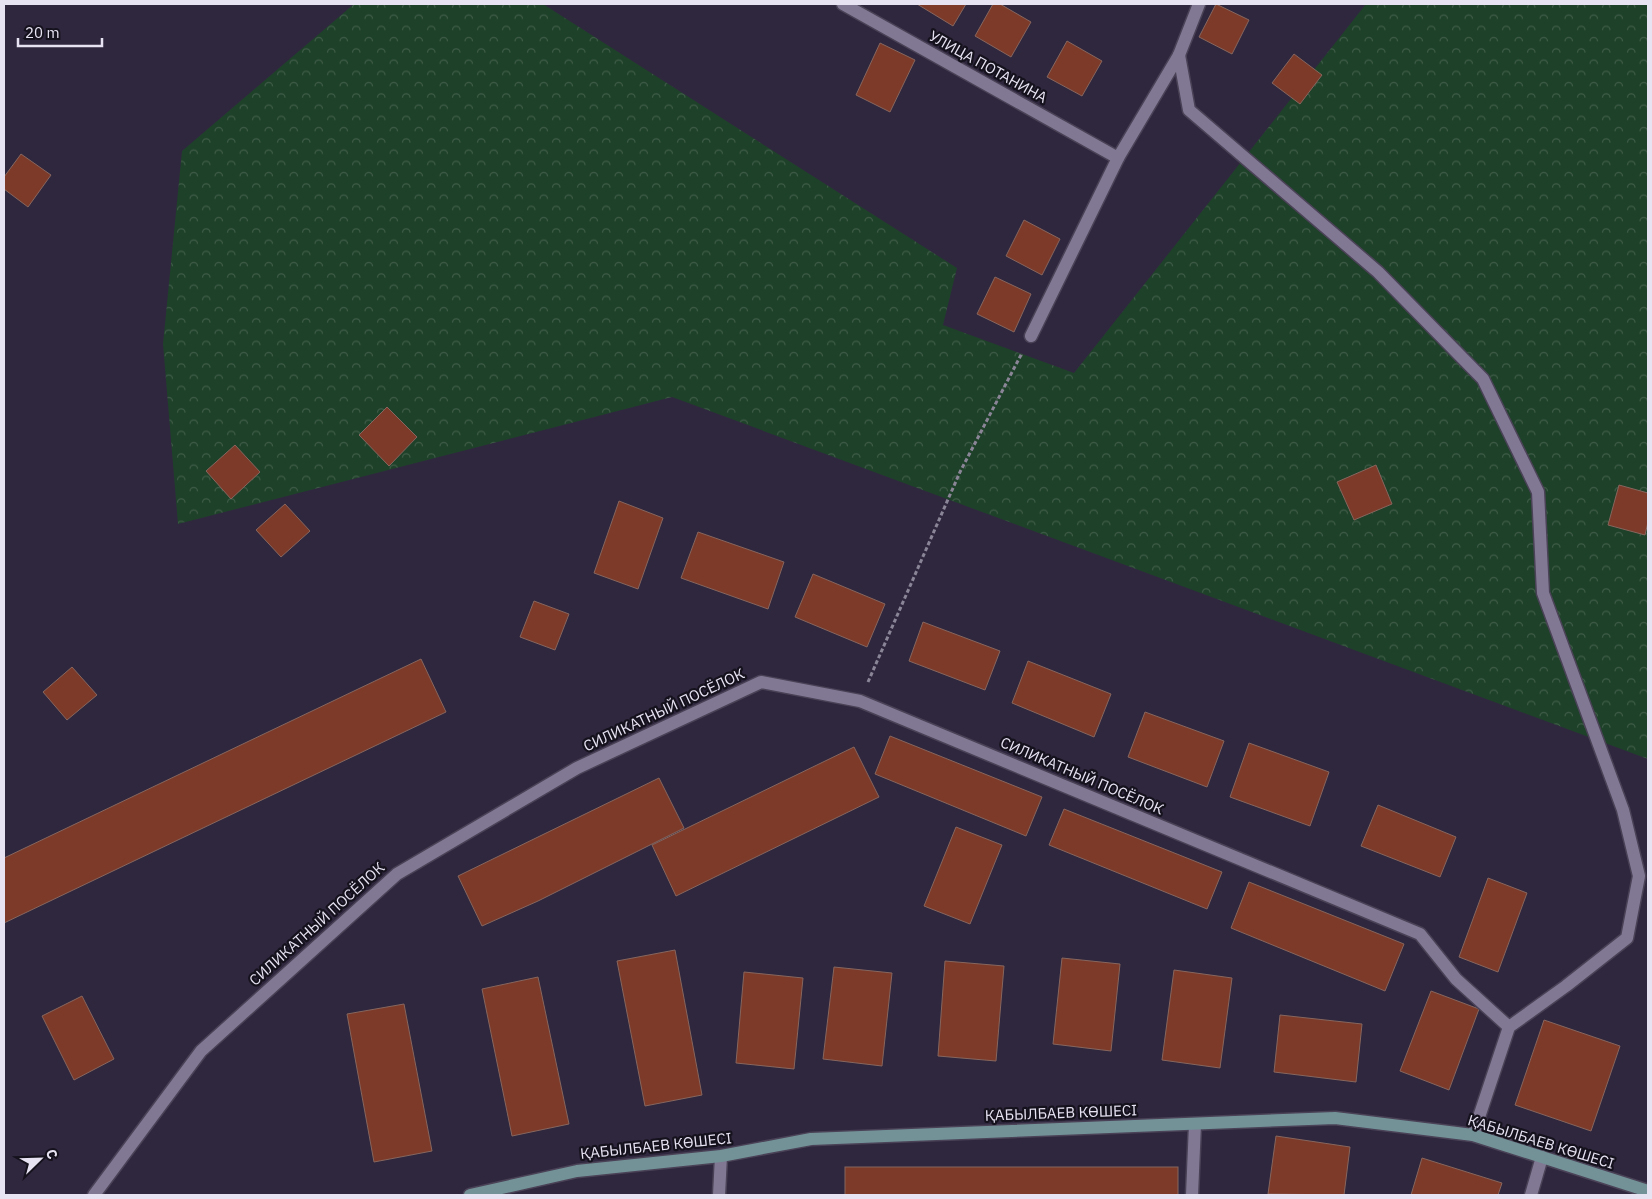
<svg xmlns="http://www.w3.org/2000/svg" width="1652" height="1199" viewBox="0 0 1652 1199" font-family="'IBM Plex Sans',sans-serif">
	<style>
		.forest { fill: url(#forest-crowns) }
		.building { fill: #7e3a29; stroke: #86665e }
		.lines { fill: none; stroke-linecap: round; stroke-linejoin: round }
		.lane-casing { stroke: #4a4256; stroke-width: 15 }
		.street-casing { stroke: #4a4256; stroke-width: 15 }
		.secondary-casing { stroke: #4a4256; stroke-width: 15 }
		.path { stroke: #8b8598; stroke-width: 3; stroke-dasharray: 4 2.5; stroke-linecap: butt }
		.lane { stroke: #817894; stroke-width: 12 }
		.street { stroke: #817894; stroke-width: 12 }
		.secondary { stroke: #729298; stroke-width: 12 }
		.labels { text-anchor: middle; stroke-width: 4.5; stroke-linejoin: round; paint-order: stroke }
		.street-label { font-size: 15px; fill: #e8e3f3; stroke: #16121d }
	</style>
	<defs>
		<pattern id="forest-crowns" width="20" height="18" patternUnits="userSpaceOnUse" patternTransform="scale(1.25)"><rect width="20" height="18" fill="#1e4129"/><path d="M2 6a3 3 0 1 1 6 0M12 15a3 3 0 1 1 6 0" fill="none" stroke="#3f5c48"/></pattern>
	</defs>
	<rect width="100%" height="100%" fill="#2f273e"/>
	<polygon class="forest" points="354,4 543,4 957,268 943,325 1074,373 1366,4 1648,4 1648,759 672,397 178,524 163,344 182,151"/>
	<g class="building">
		<polygon points="917,4 966,4 953,26"/>
		<polygon points="993,4 1000,4 1031,22 1011,57 975,36"/>
		<polygon points="1216,4 1249,20 1232,54 1199,37"/>
		<polygon points="1067,41 1102,61 1082,96 1047,77"/>
		<polygon points="880,43 915,60 890,112 856,95"/>
		<polygon points="1294,54 1322,75 1300,104 1272,83"/>
		<polygon points="21,154 51,175 28,207 4,189 4,177"/>
		<polygon points="1024,220 1060,239 1042,275 1006,256"/>
		<polygon points="995,277 1031,294 1014,332 977,314"/>
		<polygon points="387,407 417,437 389,466 359,435"/>
		<polygon points="235,445 260,472 231,499 206,471"/>
		<polygon points="1376,465 1392,504 1354,520 1337,482"/>
		<polygon points="1619,485 1648,493 1648,522 1645,535 1608,525"/>
		<polygon points="619,501 663,518 638,589 594,573"/>
		<polygon points="285,504 310,531 281,557 256,530"/>
		<polygon points="698,532 784,562 768,609 681,578"/>
		<polygon points="813,574 885,604 867,647 795,617"/>
		<polygon points="534,601 569,614 555,650 520,637"/>
		<polygon points="923,622 1000,651 985,690 909,661"/>
		<polygon points="421,659 446,712 4,923 4,858"/>
		<polygon points="1028,661 1111,694 1094,737 1012,703"/>
		<polygon points="72,667 97,695 67,720 43,692"/>
		<polygon points="1145,712 1224,741 1207,787 1128,757"/>
		<polygon points="890,736 1042,797 1026,836 875,774"/>
		<polygon points="1249,743 1329,772 1310,826 1230,797"/>
		<polygon points="854,747 879,797 676,896 652,845"/>
		<polygon points="659,778 684,828 538,901 482,926 458,876"/>
		<polygon points="1378,805 1456,837 1440,877 1361,846"/>
		<polygon points="1064,809 1222,872 1207,909 1049,845"/>
		<polygon points="956,827 1002,845 970,924 924,906"/>
		<polygon points="1488,878 1527,893 1498,972 1459,957"/>
		<polygon points="1249,882 1404,944 1385,991 1231,928"/>
		<polygon points="675,950 702,1095 645,1106 617,961"/>
		<polygon points="1062,958 1120,964 1111,1051 1053,1044"/>
		<polygon points="945,961 1004,966 996,1061 938,1056"/>
		<polygon points="834,967 892,973 882,1066 823,1059"/>
		<polygon points="1174,970 1232,978 1220,1068 1162,1060"/>
		<polygon points="744,972 803,978 794,1069 736,1063"/>
		<polygon points="538,977 569,1124 512,1136 482,989"/>
		<polygon points="1431,991 1479,1009 1449,1090 1400,1071"/>
		<polygon points="82,996 114,1059 74,1080 42,1016"/>
		<polygon points="404,1004 432,1151 374,1162 347,1014"/>
		<polygon points="1280,1015 1362,1024 1356,1082 1274,1072"/>
		<polygon points="1544,1020 1620,1046 1591,1131 1515,1105"/>
		<polygon points="1276,1136 1350,1147 1344,1195 1268,1194"/>
		<polygon points="1422,1158 1502,1183 1498,1195 1411,1195"/>
		<rect x="845" y="1167" width="333" height="28"/>
	</g>
	<g class="lines">
		<g class="lane-casing">
			<g id="lane">
				<polyline points="719,1195 721,1156"/>
				<polyline points="1192,1195 1195,1124"/>
				<polyline points="1531,1195 1542,1157"/>
			</g>
		</g>
		<g class="street-casing">
			<g id="street">
				<polyline points="843,4 1118,158"/>
				<polyline points="1179,55 1189,110 1378,272 1483,379 1538,492 1543,593 1623,810 1639,876 1627,938 1566,986 1509,1027 1473,1135"/>
				<polyline points="1031,336 1118,158 1179,55 1199,4"/>
				<polyline points="94,1195 201,1051 397,874 577,768 761,682 860,701 1420,934 1456,979 1509,1027"/>
			</g>
		</g>
		<g class="secondary-casing">
			<polyline id="secondary" points="470,1195 577,1171 721,1156 811,1139 1335,1118 1473,1135 1648,1191"/>
		</g>
		<polyline class="path" points="868,682 960,472 1022,353"/>
		<use href="#lane" class="lane"/>
		<use href="#street" class="street"/>
		<use href="#secondary" class="secondary"/>
	</g>
	<g class="labels">
		<g class="street-label">
			<text transform="translate(988 67) rotate(29)" y="5">УЛИЦА ПОТАНИНА</text>
			<text transform="translate(664 710) rotate(-25)" y="5">СИЛИКАТНЫЙ ПОСЁЛОК</text>
			<text transform="translate(1082 776) rotate(23)" y="5">СИЛИКАТНЫЙ ПОСЁЛОК</text>
			<text transform="translate(317 924) rotate(-42)" y="5">СИЛИКАТНЫЙ ПОСЁЛОК</text>
			<text transform="translate(1061 1113) rotate(-2)" y="5">ҚАБЫЛБАЕВ КӨШЕСІ</text>
			<text transform="translate(1541 1142) rotate(17)" y="5">ҚАБЫЛБАЕВ КӨШЕСІ</text>
			<text transform="translate(656 1146) rotate(-6)" y="5">ҚАБЫЛБАЕВ КӨШЕСІ</text>
		</g>
	</g>
	<rect width="1652" height="1199" fill="none" stroke="#e8e3f3" stroke-width="10"/>
	<g transform="translate(40 1159) rotate(67)" stroke="#16121d" stroke-width="4" paint-order="stroke">
	<path d="M0-4L9 19L0 12L-9 19Z" fill="#e8e3f3"/>
	<text y="-8" font-size="14" font-weight="bold" text-anchor="middle" fill="#e8e3f3">С</text>
	</g>
	<path d="M18 38v8h84v-8" fill="none" stroke="#e8e3f3" stroke-width="2.5"/>
	<text x="25" y="38" font-size="15" fill="#e8e3f3" stroke="#16121d" stroke-width="4" paint-order="stroke">20 m</text>
</svg>
